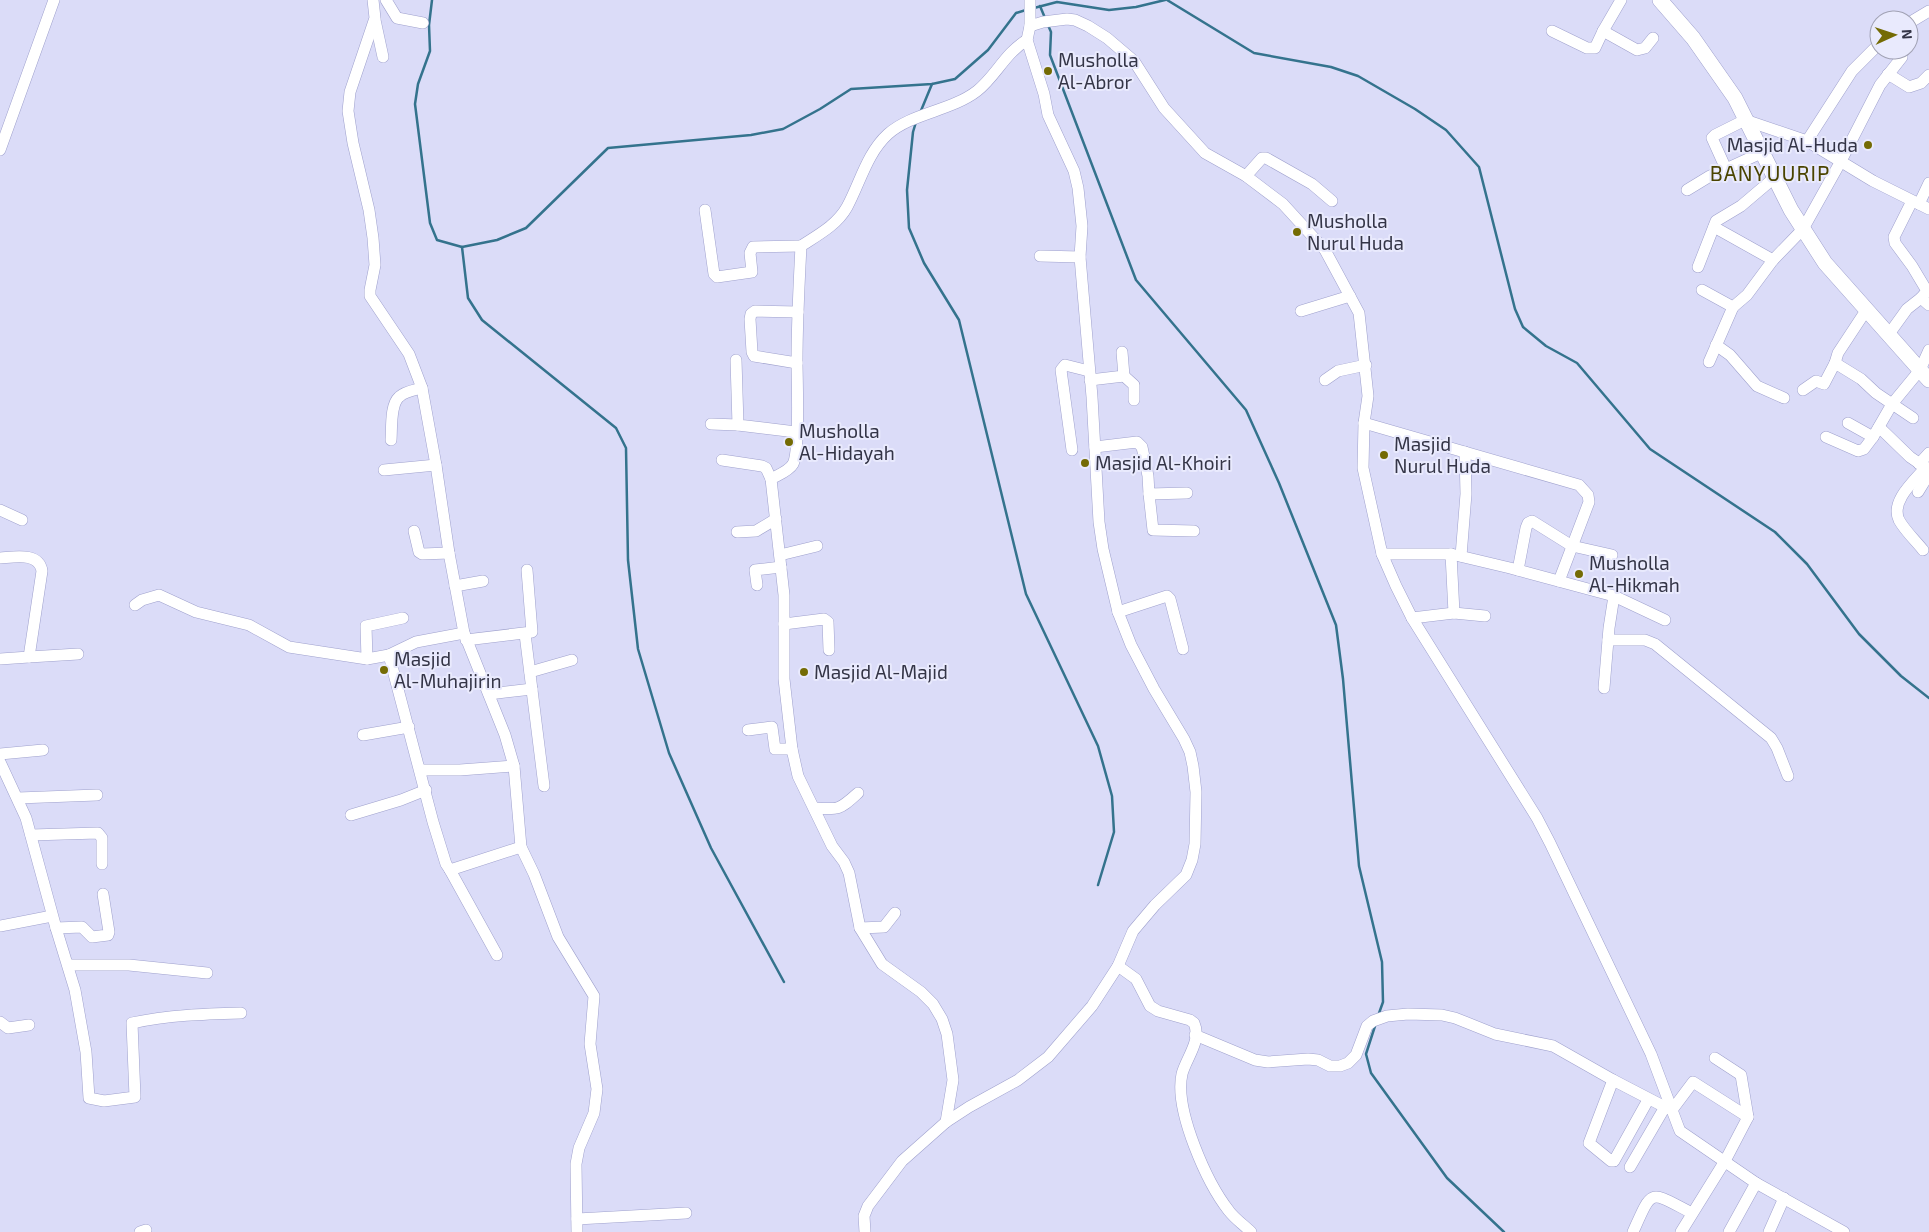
<svg xmlns="http://www.w3.org/2000/svg" width="1929" height="1232" viewBox="0 0 1929 1232" font-family="'Exo 2',sans-serif">
	<style>
		.lines { fill: none; stroke-linecap: round; stroke-linejoin: round }
		.stream { stroke: #34738d; stroke-width: 2.5 }
		.minor-casing { stroke: #9fa1cd; stroke-width: 12 }
		.major-casing { stroke: #9fa1cd; stroke-width: 16 }
		.minor { stroke: #fff; stroke-width: 11 }
		.major { stroke: #fff; stroke-width: 15 }
		.poi-dot { fill: #746b04; stroke: #e9eafd; stroke-width: 2 }
		.labels { text-anchor: middle; stroke-width: 4; stroke-linejoin: round; paint-order: stroke }
		.poi-label { font-size: 19px; fill: #343547; stroke: #e9eafd; text-anchor: start }
		.quarter-label { font-size: 21px; letter-spacing: 1px; fill: #4a4400; stroke: #e9eafd }
	</style>
	<rect width="100%" height="100%" fill="#dbdcf8"/>
	<g class="lines">
		<g class="stream">
			<polyline points="432,0 429,25 430,51 418,84 415,104 430,223 437,240 462,247 497,240 526,228 608,148 751,135 783,129 820,109 851,89 932,84 955,79 988,50 1016,13 1026,10"/>
			<polyline points="1167,0 1254,53 1331,67 1358,76 1415,109 1446,130 1479,167 1515,309 1523,327 1546,346 1577,363 1650,449 1775,532 1807,564 1859,634 1901,676 1929,698"/>
			<polyline points="1040,6 1045,18"/>
			<polyline points="1034,8 1057,2 1109,10 1136,7 1165,0"/>
			<polyline points="1048,25 1051,32 1050,55 1136,280 1246,410 1279,483 1336,625 1343,679 1359,866 1382,962 1383,1002 1378,1016"/>
			<polyline points="920,113 932,84"/>
			<polyline points="916,122 913,132 907,190 909,228 924,263 959,320 1026,594 1098,746 1112,796 1114,832 1098,885"/>
			<polyline points="462,247 468,298 482,320 616,428 626,448 628,560 638,649 669,753 711,848 784,982"/>
			<polyline points="1375,1026 1366,1054 1371,1073 1447,1178 1504,1232"/>
		</g>
		<g class="minor-casing">
			<g id="minor">
				<polyline points="373,0 375,18 350,92 348,111 353,143 369,210 373,238 375,265 370,290 370,296 409,354 422,388 436,465 449,553 464,633 505,735 514,766 521,847 534,874 558,937 594,996 590,1044 597,1089 594,1113 579,1148 576,1164 577,1232"/>
				<polyline points="386,0 397,18 423,23"/>
				<polyline points="375,20 383,57"/>
				<polyline points="1909,23 1929,11"/>
				<polyline points="1030,26 1043,22 1067,19 1075,20 1088,26 1107,38 1134,61 1164,108 1205,153 1246,176 1283,204 1325,250 1359,313 1368,396 1364,423 1363,468 1382,554 1396,586 1412,618 1537,818 1550,843 1651,1054 1678,1126 1680,1131 1756,1183 1844,1232"/>
				<polyline points="1552,31 1587,48 1595,48 1603,31 1621,0"/>
				<polyline points="1603,31 1637,50 1645,48 1653,38"/>
				<polyline points="1888,74 1909,87 1921,83 1929,75"/>
				<polyline points="1807,141 1852,71 1879,44"/>
				<polyline points="0,150 54,0"/>
				<polyline points="1726,169 1761,153"/>
				<polyline points="1246,176 1262,158 1266,158 1312,184 1332,201"/>
				<polyline points="1687,190 1710,176 1726,169 1712,138 1715,135 1745,120 1807,141 1873,181 1929,209"/>
				<polyline points="1912,201 1894,237 1895,243 1912,266 1927,291 1921,298 1929,305"/>
				<polyline points="1919,204 1929,183"/>
				<polyline points="705,210 714,274 717,277 752,272 750,253 753,247 801,246"/>
				<polyline points="1714,227 1773,260"/>
				<polyline points="1040,256 1080,257"/>
				<polyline points="1698,267 1716,221 1741,206 1774,178"/>
				<polyline points="1702,290 1733,307 1747,295 1773,260 1803,229 1841,161 1880,85 1902,57"/>
				<polyline points="1301,311 1350,296"/>
				<polyline points="1889,334 1907,309 1921,298"/>
				<polyline points="1716,345 1730,355 1757,386 1784,398"/>
				<polyline points="736,360 738,425 796,432"/>
				<polyline points="1709,362 1733,307"/>
				<polyline points="797,363 754,356 752,352 750,319 751,314 755,311 798,312"/>
				<polyline points="1835,363 1838,353 1867,309"/>
				<polyline points="1124,376 1134,385 1134,400"/>
				<polyline points="1090,380 1124,376 1122,352"/>
				<polyline points="1325,380 1338,371 1366,365"/>
				<polyline points="1803,390 1816,381 1824,384 1835,363 1861,379 1876,393 1913,418"/>
				<polyline points="1364,423 1579,485 1588,495 1589,502 1559,581"/>
				<polyline points="1848,423 1873,437"/>
				<polyline points="711,424 738,425"/>
				<polyline points="1879,427 1910,457 1929,470"/>
				<polyline points="1826,437 1858,451 1864,449 1873,437 1892,404 1920,370 1929,350"/>
				<path d="M 391,440 C 392,428 390,405 399,397 C 405,391 415,390 422,388"/>
				<polyline points="1095,447 1137,442 1142,447 1148,476 1149,494 1187,493"/>
				<polyline points="1072,450 1061,370 1065,365 1089,371"/>
				<polyline points="722,460 762,466 766,468 771,479"/>
				<polyline points="1919,464 1929,453"/>
				<polyline points="384,470 436,465"/>
				<polyline points="1918,492 1929,474"/>
				<polyline points="1149,494 1153,530 1194,531"/>
				<polyline points="0,510 22,520"/>
				<polyline points="414,531 419,552 422,554 449,553"/>
				<polyline points="737,532 756,531 776,519"/>
				<path d="M 1923,550 C 1916,541 1905,531 1899,520 C 1890,501 1915,480 1926,467"/>
				<polyline points="1382,554 1451,554 1510,568 1614,596 1609,628 1604,688"/>
				<polyline points="1451,554 1454,613"/>
				<polyline points="780,555 817,546"/>
				<polyline points="1461,556 1466,494 1465,452"/>
				<path d="M 0,558 C 15,557 39,552 42,571 L 29,657 L 0,659"/>
				<polyline points="1518,570 1526,528 1528,523 1532,521 1572,546 1612,555"/>
				<polyline points="757,585 755,570 781,567"/>
				<polyline points="455,586 483,581"/>
				<polyline points="1614,596 1665,620"/>
				<polyline points="135,605 142,600 159,595 196,612 249,625 289,647 367,659 389,655"/>
				<polyline points="1118,612 1167,596 1170,599 1183,649"/>
				<polyline points="1412,618 1454,613 1485,616"/>
				<polyline points="784,624 824,619 828,622 829,650"/>
				<polyline points="464,633 416,642 389,655 433,822 446,864 450,870 521,847"/>
				<polyline points="525,634 544,786"/>
				<polyline points="466,640 532,632 527,570"/>
				<polyline points="1608,640 1645,640 1655,644 1771,738 1777,748 1788,776"/>
				<polyline points="29,657 78,654"/>
				<polyline points="367,659 366,626 403,618"/>
				<polyline points="530,672 572,660"/>
				<polyline points="489,694 532,689"/>
				<polyline points="748,730 772,727 775,749 792,749"/>
				<polyline points="363,735 409,727"/>
				<polyline points="0,754 43,750"/>
				<path d="M 0,762 L 26,818 L 56,928 L 75,990 L 86,1052 L 89,1098 L 104,1101 L 135,1097 L 132,1023 C 169,1015 204,1014 241,1013"/>
				<polyline points="421,770 460,770 514,766"/>
				<polyline points="18,798 97,795"/>
				<path d="M 815,808 C 840,810 840,809 858,793"/>
				<polyline points="351,815 401,800 426,790"/>
				<polyline points="31,835 98,833 102,838 102,864"/>
				<polyline points="450,870 497,955"/>
				<polyline points="0,926 52,916"/>
				<polyline points="56,928 82,927 92,937 108,935 109,932 103,894"/>
				<polyline points="860,928 884,927 895,913"/>
				<polyline points="68,965 129,965 207,973"/>
				<path d="M 1118,966 L 1136,979 L 1150,1006 L 1158,1011 L 1190,1020 L 1194,1023 C 1202,1041 1186,1058 1182,1074 C 1174,1110 1207,1183 1229,1211 C 1235,1219 1244,1225 1251,1232"/>
				<polyline points="0,1022 8,1028 29,1025"/>
				<polyline points="1195,1035 1255,1060 1268,1062 1308,1059 1318,1060 1330,1066 1340,1066 1348,1063 1356,1055 1367,1026 1373,1021 1387,1016 1408,1014 1442,1015 1455,1018 1495,1034 1553,1046 1613,1080 1665,1107 1672,1110 1693,1082 1748,1117"/>
				<polyline points="1613,1080 1589,1143 1611,1161 1614,1161 1648,1100"/>
				<path d="M 946,1122 L 953,1080 L 947,1034 L 942,1019 L 933,1004 L 921,992 L 882,964 L 860,928 L 849,873 L 844,862 L 832,846 L 798,776 L 792,749 L 784,679 L 784,595 L 771,479 C 778,475 789,471 793,464 C 800,451 797,379 797,361 C 797,323 799,284 801,246 C 818,235 837,225 847,207 C 860,183 867,153 888,134 C 912,113 951,111 977,91 C 996,76 1005,53 1027,40"/>
				<polyline points="1630,1167 1665,1107"/>
				<polyline points="577,1219 686,1213"/>
				<polyline points="140,1232 146,1230"/>
				<polyline points="865,1232 864,1216 868,1206 902,1161 946,1122 969,1107 1018,1080 1048,1057 1092,1006 1118,966 1133,931 1155,905 1186,875 1192,860 1195,844 1196,792 1193,766 1190,752 1184,739 1154,689 1131,645 1118,612 1103,549 1099,522 1092,397 1080,257 1082,226 1078,188 1074,171 1048,115 1044,94 1027,40 1030,26 1030,0"/>
				<path d="M 1633,1232 C 1653,1187 1649,1191 1692,1213"/>
				<polyline points="1681,1232 1725,1161 1748,1117 1741,1075 1715,1058"/>
				<polyline points="1729,1232 1756,1183"/>
				<polyline points="1769,1232 1784,1198"/>
			</g>
		</g>
		<g class="major-casing">
			<polyline id="major" points="1660,0 1693,38 1735,98 1791,210 1825,263 1929,380"/>
		</g>
		<use href="#minor" class="minor"/>
		<use href="#major" class="major"/>
	</g>
	<g class="poi-dot">
		<circle cx="1048" cy="71" r="5"/>
		<circle cx="1868" cy="145" r="5"/>
		<circle cx="1297" cy="232" r="5"/>
		<circle cx="789" cy="442" r="5"/>
		<circle cx="1384" cy="455" r="5"/>
		<circle cx="1085" cy="463" r="5"/>
		<circle cx="1579" cy="574" r="5"/>
		<circle cx="384" cy="670" r="5"/>
		<circle cx="804" cy="672" r="5"/>
	</g>
	<g class="labels">
		<g class="poi-label">
			<text x="1058" y="67">Musholla<tspan x="1058" dy="22">Al-Abror</tspan></text>
			<text x="1858" y="152" text-anchor="end">Masjid Al-Huda</text>
			<text x="1307" y="228">Musholla<tspan x="1307" dy="22">Nurul Huda</tspan></text>
			<text x="799" y="438">Musholla<tspan x="799" dy="22">Al-Hidayah</tspan></text>
			<text x="1394" y="451">Masjid<tspan x="1394" dy="22">Nurul Huda</tspan></text>
			<text x="1095" y="470">Masjid Al-Khoiri</text>
			<text x="1589" y="570">Musholla<tspan x="1589" dy="22">Al-Hikmah</tspan></text>
			<text x="394" y="666">Masjid<tspan x="394" dy="22">Al-Muhajirin</tspan></text>
			<text x="814" y="679">Masjid Al-Majid</text>
		</g>
		<g class="quarter-label">
			<text x="1770" y="181">BANYUURIP</text>
		</g>
	</g>
	<g transform="translate(1894 35) rotate(87)"><circle r="24" fill="#e9eafd" stroke="#a1a2b4"/>
	<path d="M0-4L9 19L0 12L-9 19Z" fill="#746b04"/>
	<text y="-8" font-size="14" font-weight="bold" text-anchor="middle" fill="#343547">N</text>
	</g>
</svg>
